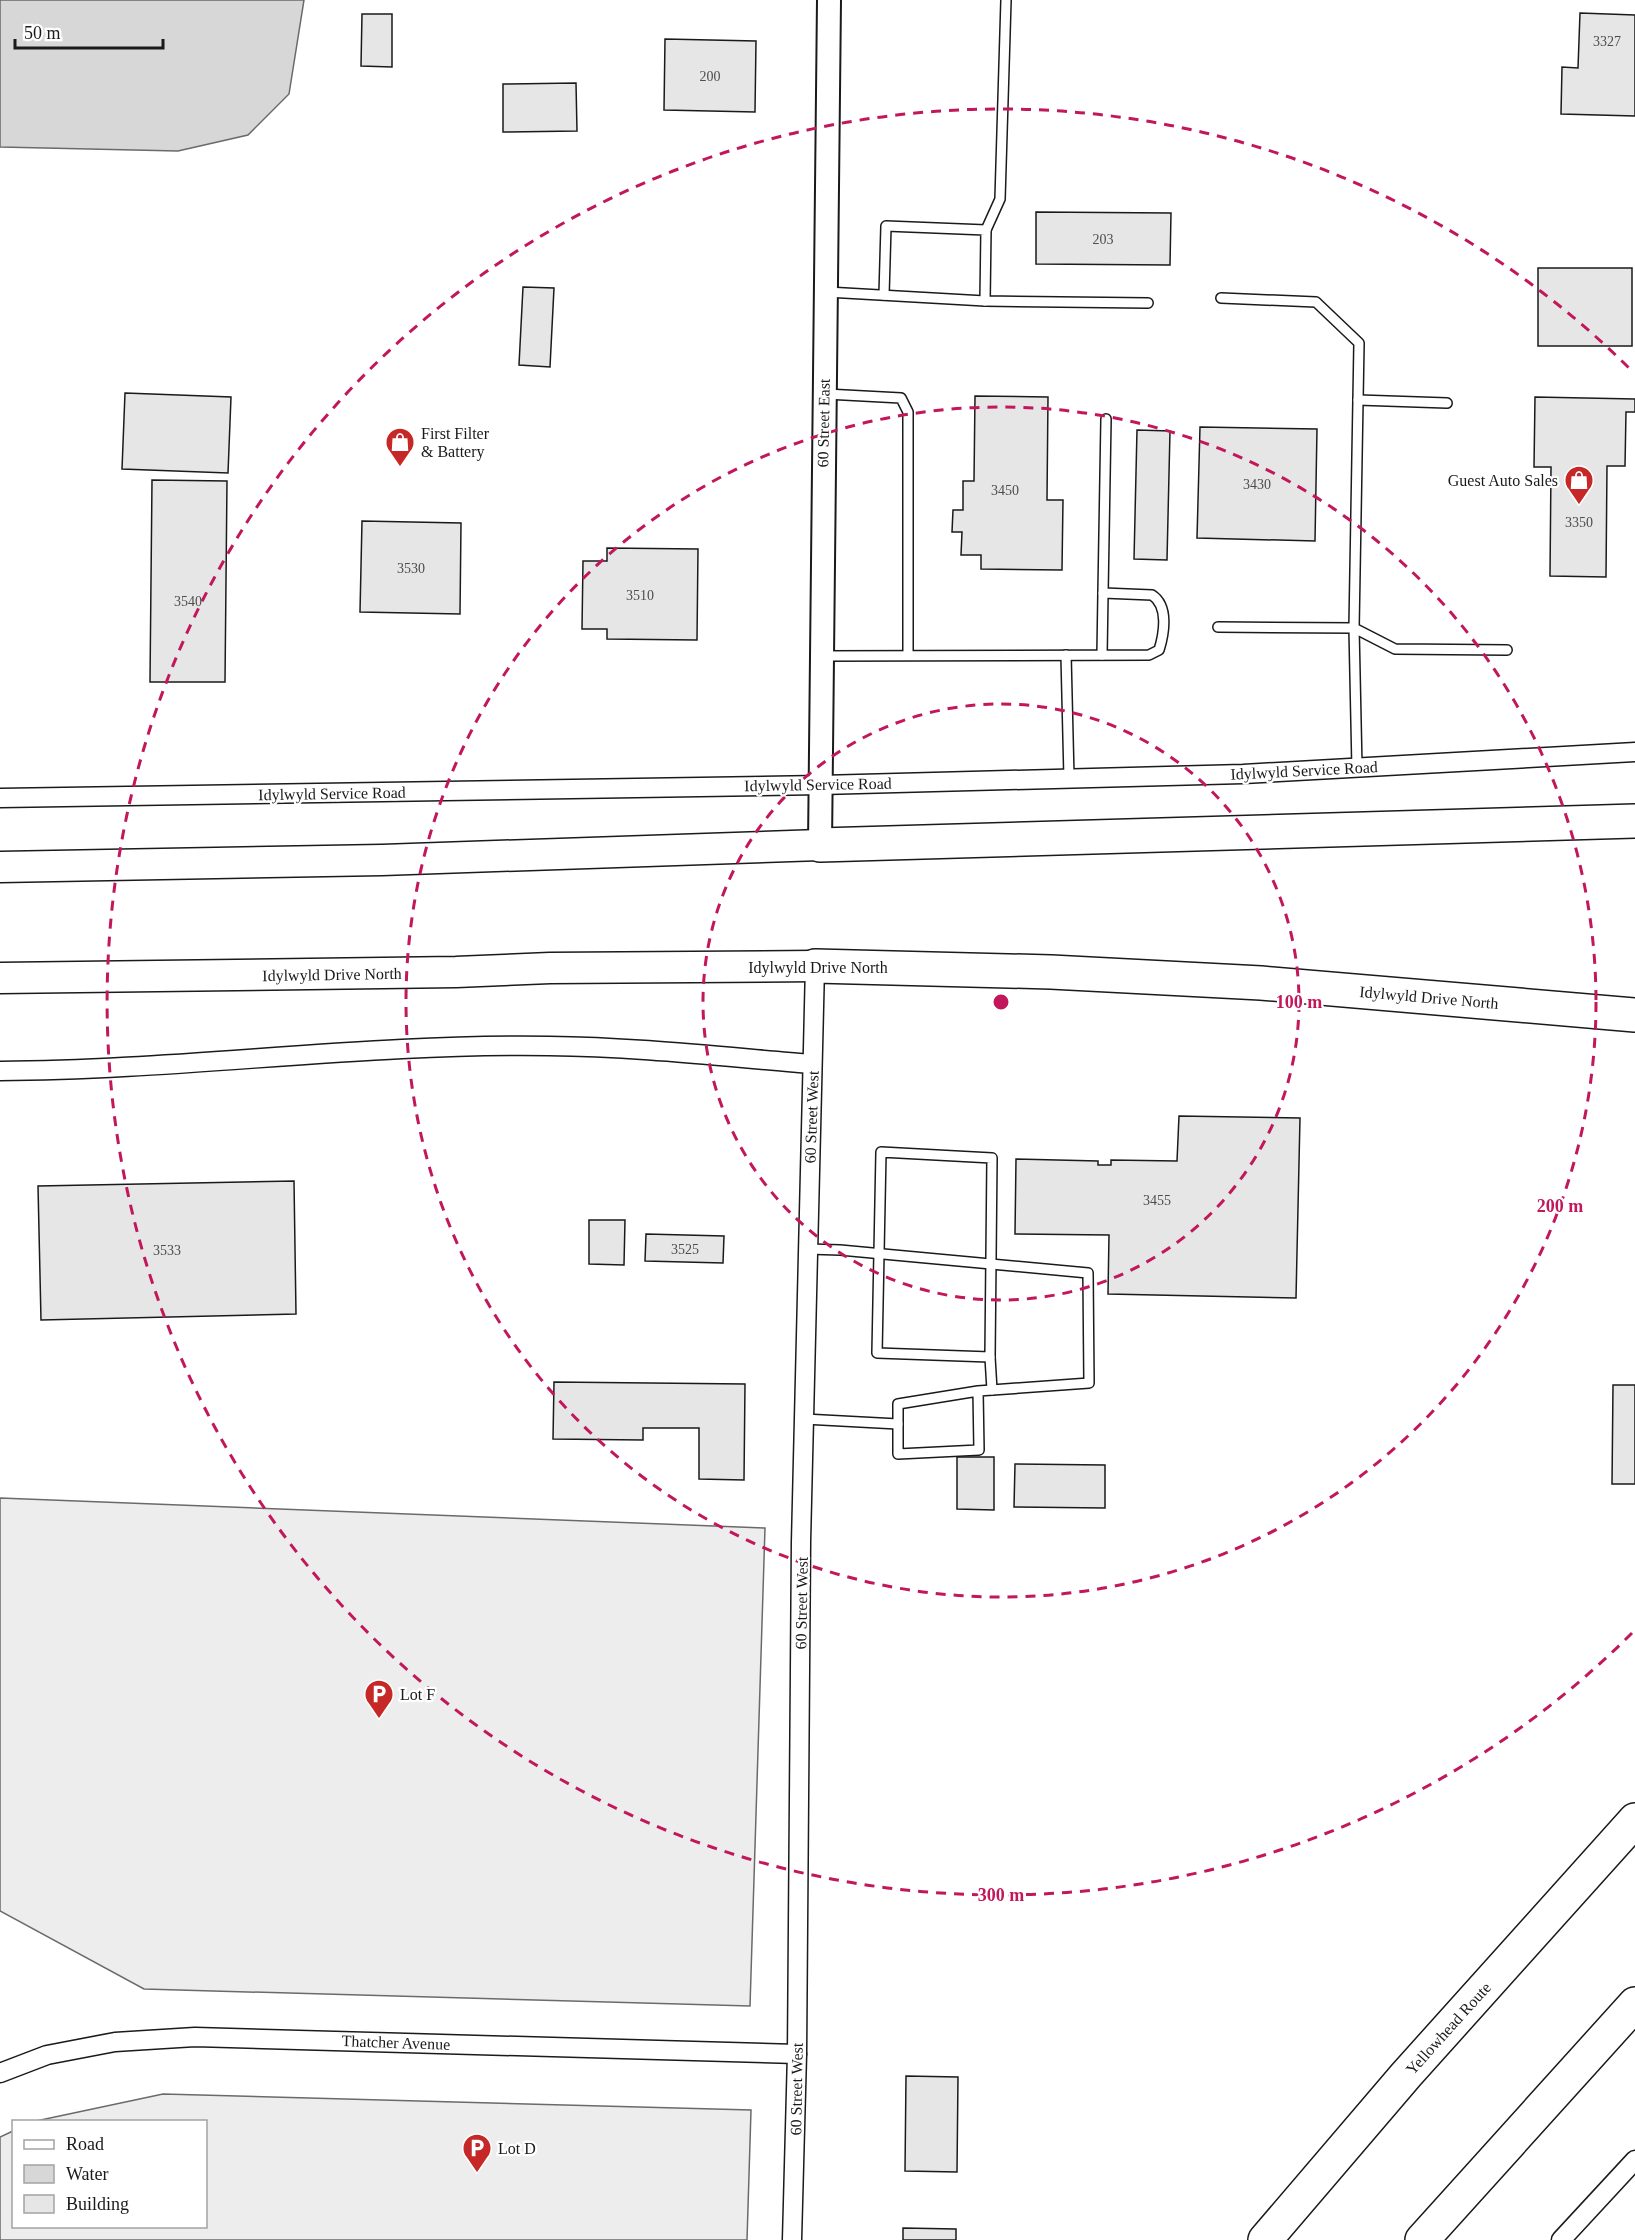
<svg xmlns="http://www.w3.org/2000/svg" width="1635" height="2240" viewBox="0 0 1635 2240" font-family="Georgia,serif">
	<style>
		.built { fill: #ededed; stroke: #6a6a6a; stroke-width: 1.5 }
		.water { fill: #d7d7d7; stroke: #6a6a6a; stroke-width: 1.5 }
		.building { fill: #e6e6e6; stroke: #1a1a1a; stroke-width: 1.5 }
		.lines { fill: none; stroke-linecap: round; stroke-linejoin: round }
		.service-casing { stroke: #1a1a1a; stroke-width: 12 }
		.minor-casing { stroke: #1a1a1a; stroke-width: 21 }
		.tertiary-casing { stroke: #1a1a1a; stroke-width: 26 }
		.trunk-casing { stroke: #1a1a1a; stroke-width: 33 }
		.motorway-casing { stroke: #1a1a1a; stroke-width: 36 }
		.service { stroke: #fff; stroke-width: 9 }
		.minor { stroke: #fff; stroke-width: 18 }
		.tertiary { stroke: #fff; stroke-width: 22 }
		.trunk { stroke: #fff; stroke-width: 30 }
		.motorway { stroke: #fff; stroke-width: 33 }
		.ring { fill: none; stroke: #c2185b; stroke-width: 3; stroke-dasharray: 10 8 }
		.labels { text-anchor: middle; stroke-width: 4.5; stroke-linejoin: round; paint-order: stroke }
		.number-label { font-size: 14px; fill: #4d4d4d }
		.street-label { font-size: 16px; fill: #1a1a1a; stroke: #fff }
		.poi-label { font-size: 16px; fill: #1a1a1a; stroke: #fff; text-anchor: start }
		.centre { fill: #c2185b; stroke: #fff; stroke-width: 3 }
		.ring-label { font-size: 18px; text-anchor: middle; font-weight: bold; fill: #c2185b; stroke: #fff; stroke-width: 4.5; stroke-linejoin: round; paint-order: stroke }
	</style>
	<rect width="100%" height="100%" fill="#fff"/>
	<g class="built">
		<polygon points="0,1498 765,1528 750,2006 144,1989 0,1911"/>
		<polygon points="163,2094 751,2110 747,2240 0,2240 0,2137 13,2131 14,2226 206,2226 206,2122 36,2121"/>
	</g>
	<polygon class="water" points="0,0 304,0 289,94 248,135 178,151 0,147"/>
	<g class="building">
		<polygon points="1580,13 1635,15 1635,116 1561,114 1562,67 1578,68"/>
		<polygon points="362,14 392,14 392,67 361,66"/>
		<polygon points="665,39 756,41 755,112 664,110"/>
		<polygon points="576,83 577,131 503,132 503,84"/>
		<polygon points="1036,212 1171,213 1170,265 1036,264"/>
		<rect x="1538" y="268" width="94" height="78"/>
		<polygon points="523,287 554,288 550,367 519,365"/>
		<polygon points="125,393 231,397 228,473 122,469"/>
		<polygon points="975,396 1048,397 1047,500 1063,500 1062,570 981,569 981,555 961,555 962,532 952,532 953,510 963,510 963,481 974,481"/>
		<polygon points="1535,397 1635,399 1635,412 1626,412 1625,466 1607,466 1606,577 1550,576 1551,467 1534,467"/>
		<polygon points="1200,427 1317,429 1315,541 1197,538"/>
		<polygon points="1137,430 1170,431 1167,560 1134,559"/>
		<polygon points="152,480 227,481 225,682 150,682"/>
		<polygon points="362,521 461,523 460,614 360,612"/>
		<polygon points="607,548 698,549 697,640 607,639 607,629 582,629 583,561 607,561"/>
		<polygon points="1179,1116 1300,1118 1296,1298 1108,1294 1109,1235 1015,1234 1016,1159 1098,1161 1098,1165 1111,1165 1111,1160 1177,1161"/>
		<polygon points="294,1181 296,1314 41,1320 38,1186"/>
		<polygon points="589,1220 625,1220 624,1265 589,1264"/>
		<polygon points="646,1234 724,1236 723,1263 645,1261"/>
		<polygon points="554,1382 745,1384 744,1480 699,1479 699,1428 643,1428 643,1440 553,1439"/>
		<polygon points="1613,1385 1635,1385 1635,1484 1612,1484"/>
		<polygon points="957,1457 994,1457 994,1510 957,1509"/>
		<polygon points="1015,1464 1105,1465 1105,1508 1014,1507"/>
		<polygon points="906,2076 958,2077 957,2172 905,2171"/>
		<polygon points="903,2228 956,2229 956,2240 903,2240"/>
	</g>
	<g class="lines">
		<g class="service-casing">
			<g id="service">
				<polyline points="986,230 1000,199 1006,0"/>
				<polyline points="827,292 985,301 1148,303"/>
				<polyline points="884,295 886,226 986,230 985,301"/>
				<polyline points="1221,298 1316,302 1359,343 1354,628 1395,649 1507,650"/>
				<polyline points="826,394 901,398 908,412 908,655"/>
				<polyline points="1358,400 1447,403"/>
				<polyline points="1218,627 1354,628 1357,768"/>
				<polyline points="1066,655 1069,778"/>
				<polyline points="1102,655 1103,593"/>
				<path d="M 823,656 L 1149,655 L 1159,650 C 1164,634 1169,606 1152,595 L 1103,593 L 1106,419"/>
				<polygon points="881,1152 992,1158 990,1357 877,1353"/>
				<polyline points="808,1249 840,1250 1088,1273 1089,1383 978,1391 898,1404 898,1454 979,1450 978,1391"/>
				<polyline points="990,1357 992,1390"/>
				<polyline points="804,1419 898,1424"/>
			</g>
		</g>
		<g class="minor-casing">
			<g id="minor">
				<polyline points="0,798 821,785 1243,774 1635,752"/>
				<path d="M 0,1071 C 183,1070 366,1043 549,1046 C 637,1047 725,1057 812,1064"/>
				<polyline points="0,2073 47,2055 115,2042 195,2037 797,2054"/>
				<polyline points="792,2240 797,2054 801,1542 815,966"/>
				<polyline points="1561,2240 1635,2160"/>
			</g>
		</g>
		<g class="tertiary-casing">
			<polyline id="tertiary" points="820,845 829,0"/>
		</g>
		<g class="trunk-casing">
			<g id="trunk">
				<polyline points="0,867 382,860 820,845"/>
				<polyline points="0,978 456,972 550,968 815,966"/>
			</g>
		</g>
		<g class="motorway-casing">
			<g id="motorway">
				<polyline points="820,845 1635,821"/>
				<polyline points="815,966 1051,972 1261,983 1635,1015"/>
				<polyline points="1265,2240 1406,2075 1635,1820"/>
				<polyline points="1422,2240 1635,2004"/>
			</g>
		</g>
		<use href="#service" class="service"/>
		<use href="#minor" class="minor"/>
		<use href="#tertiary" class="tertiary"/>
		<use href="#trunk" class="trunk"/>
		<use href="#motorway" class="motorway"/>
	</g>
	<g class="ring">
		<circle cx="1001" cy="1002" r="298"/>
		<circle cx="1001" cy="1002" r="595"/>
		<path d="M1632 1633A893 893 0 1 1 1632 371"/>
	</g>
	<defs>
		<g id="shop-pin" transform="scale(1.5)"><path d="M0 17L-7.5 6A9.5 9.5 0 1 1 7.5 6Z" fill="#c62828" stroke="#fff"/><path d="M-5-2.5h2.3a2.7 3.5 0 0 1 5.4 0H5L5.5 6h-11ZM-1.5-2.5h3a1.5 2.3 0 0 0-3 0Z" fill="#fff"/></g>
		<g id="parking-pin" transform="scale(1.5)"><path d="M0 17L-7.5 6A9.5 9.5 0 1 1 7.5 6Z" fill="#c62828" stroke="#fff"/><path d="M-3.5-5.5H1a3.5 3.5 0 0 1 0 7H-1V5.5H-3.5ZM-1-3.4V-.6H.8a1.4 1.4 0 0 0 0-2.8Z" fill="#fff"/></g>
	</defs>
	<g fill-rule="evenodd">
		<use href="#shop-pin" x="400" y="442"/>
		<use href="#shop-pin" x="1579" y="480"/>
		<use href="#parking-pin" x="379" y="1694"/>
		<use href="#parking-pin" x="477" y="2148"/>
	</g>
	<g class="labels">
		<g class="number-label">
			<text x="1607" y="46">3327</text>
			<text x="710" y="81">200</text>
			<text x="1103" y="244">203</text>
			<text x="1257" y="489">3430</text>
			<text x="1005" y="495">3450</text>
			<text x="1579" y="527">3350</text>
			<text x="411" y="573">3530</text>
			<text x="640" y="600">3510</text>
			<text x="188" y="606">3540</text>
			<text x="1157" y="1205">3455</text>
			<text x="685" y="1254">3525</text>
			<text x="167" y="1255">3533</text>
		</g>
		<g class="street-label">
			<text transform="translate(823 423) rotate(-89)" y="6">60 Street East</text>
			<text transform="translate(1304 770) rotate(-3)" y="6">Idylwyld Service Road</text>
			<text transform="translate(818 784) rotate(-1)" y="6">Idylwyld Service Road</text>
			<text transform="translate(332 793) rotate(-1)" y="6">Idylwyld Service Road</text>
			<text x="818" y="973">Idylwyld Drive North</text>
			<text transform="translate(332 974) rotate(-1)" y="6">Idylwyld Drive North</text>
			<text transform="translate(1429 997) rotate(5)" y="6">Idylwyld Drive North</text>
			<text transform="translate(811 1117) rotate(-88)" y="6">60 Street West</text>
			<text transform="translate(801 1603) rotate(-89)" y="6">60 Street West</text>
			<text transform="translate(1448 2028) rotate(-48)" y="6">Yellowhead Route</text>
			<text transform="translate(396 2042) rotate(2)" y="6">Thatcher Avenue</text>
			<text transform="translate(796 2089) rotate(-89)" y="6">60 Street West</text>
		</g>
		<g class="poi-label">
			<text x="421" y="439">First Filter<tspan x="421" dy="18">&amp; Battery</tspan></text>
			<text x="1558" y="486" text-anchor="end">Guest Auto Sales</text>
			<text x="400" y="1700">Lot F</text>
			<text x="498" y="2154">Lot D</text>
		</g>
	</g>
	<circle cx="1001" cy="1002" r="9" class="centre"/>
	<g class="ring-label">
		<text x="1299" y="1008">100 m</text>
		<text x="1560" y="1212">200 m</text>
		<text x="1001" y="1901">300 m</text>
	</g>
	<rect x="12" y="2120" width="195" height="108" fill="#ffffff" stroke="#a3a3a3" stroke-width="1.5"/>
	<rect x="24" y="2140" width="30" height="9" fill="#ffffff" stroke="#a3a3a3" stroke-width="1.5"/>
	<text x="66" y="2150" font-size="18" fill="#1a1a1a">Road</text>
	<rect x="24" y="2165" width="30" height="18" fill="#d7d7d7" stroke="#a3a3a3" stroke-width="1.5"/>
	<text x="66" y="2180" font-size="18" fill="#1a1a1a">Water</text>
	<rect x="24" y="2195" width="30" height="18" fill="#e6e6e6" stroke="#a3a3a3" stroke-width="1.5"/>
	<text x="66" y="2210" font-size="18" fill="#1a1a1a">Building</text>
	<path d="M15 39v9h148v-9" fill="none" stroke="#1a1a1a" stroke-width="3"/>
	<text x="24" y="39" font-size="18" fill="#1a1a1a" stroke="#ffffff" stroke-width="4.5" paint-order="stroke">50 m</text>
</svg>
